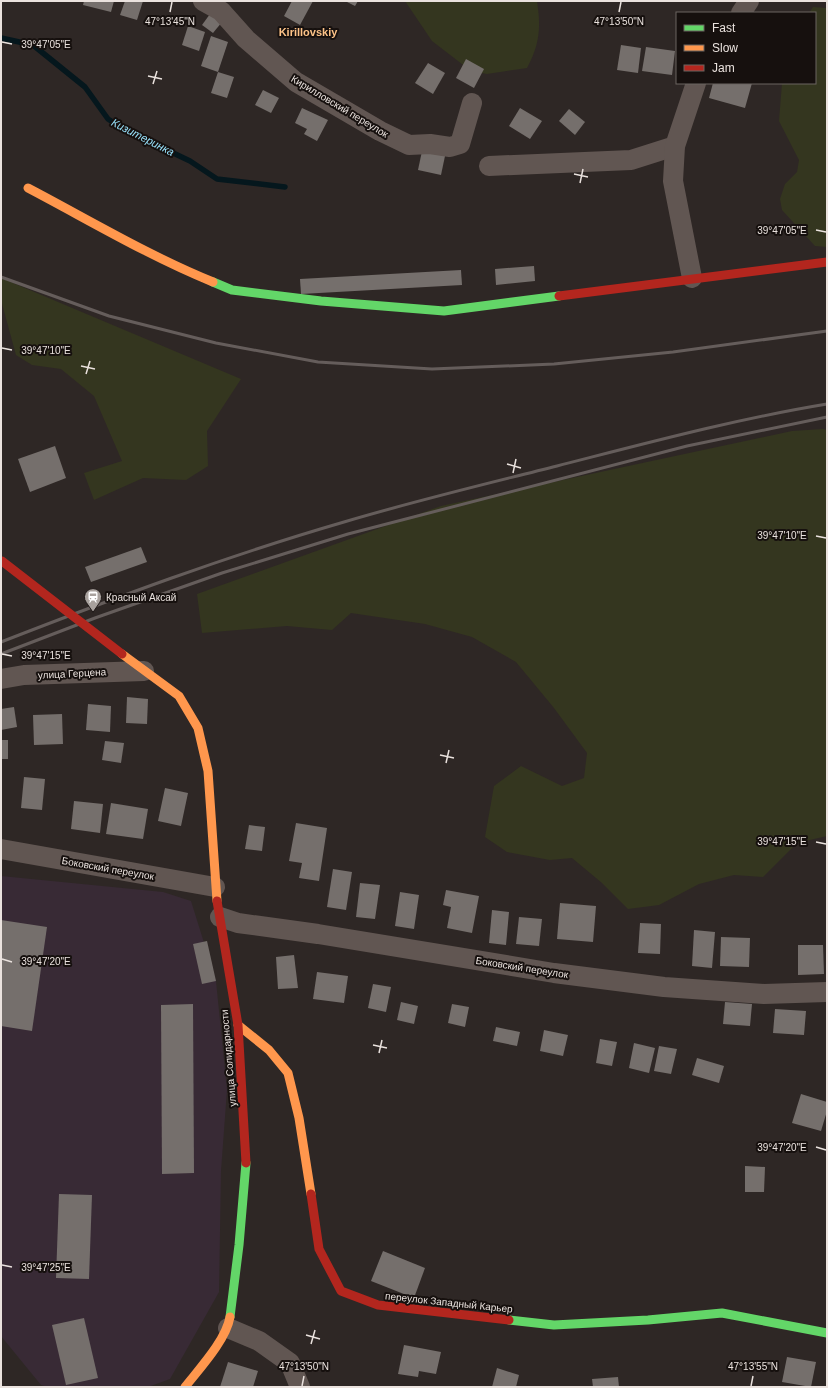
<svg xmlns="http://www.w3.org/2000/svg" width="828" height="1388" viewBox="0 0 828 1388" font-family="Helvetica,sans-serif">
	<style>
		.industrial { fill: #382a35 }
		.green { fill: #34361f }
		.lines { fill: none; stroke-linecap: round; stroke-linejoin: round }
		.stream { stroke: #05171d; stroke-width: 5.5 }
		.building { fill: #756f6c }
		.street { stroke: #615652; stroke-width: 20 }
		.fast { stroke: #63d668; stroke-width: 9 }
		.slow { stroke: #ff974d; stroke-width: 9 }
		.jam { stroke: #b3261e; stroke-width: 9 }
		.rail { stroke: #655d5b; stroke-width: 3 }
		.jam-bridge { stroke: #b3261e; stroke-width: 9 }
		.ticks { fill: none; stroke: #eae2de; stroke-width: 1.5 }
		.labels { text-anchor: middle; stroke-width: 4; stroke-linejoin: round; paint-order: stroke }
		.street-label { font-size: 10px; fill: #eae2de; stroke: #16100e }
		.poi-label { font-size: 10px; fill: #eae2de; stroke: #16100e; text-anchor: start }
		.neighbourhood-label { font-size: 11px; font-weight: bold; fill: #fdc388; stroke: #16100e }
		.water-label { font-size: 11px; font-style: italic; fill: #97e1fb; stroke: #16100e }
		.ticks-label { font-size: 10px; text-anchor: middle; fill: #eae2de; stroke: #16100e; stroke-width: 4; stroke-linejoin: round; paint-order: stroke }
	</style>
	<rect width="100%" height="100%" fill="#2e2725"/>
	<polygon class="industrial" points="1,876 163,892 191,901 216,981 227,1090 221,1171 219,1292 170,1379 148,1387 48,1387 41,1385 1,1336"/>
	<g class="green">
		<path d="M 405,1 L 537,1 C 541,27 540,44 527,68 L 487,74 L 471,71 L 432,41 Z"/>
		<polygon points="813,7 827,8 827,247 815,246 782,210 780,199 785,184 797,172 799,160 779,121 782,83 815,83 815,13 809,13"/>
		<polygon points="1,278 241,379 207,431 208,466 186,480 143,478 94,500 84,473 122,461 94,396 61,369 32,365 16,355 1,300"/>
		<polygon points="823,429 827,430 827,836 797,843 763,877 734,875 699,884 659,905 628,909 602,883 572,858 550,860 507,852 485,837 494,786 521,766 562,786 584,778 587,753 554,708 516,662 472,637 425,624 351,613 332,630 287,626 202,633 197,594 441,506 792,431"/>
	</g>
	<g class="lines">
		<polyline class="stream" points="1,38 33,45 85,87 108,119 125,130 190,161 217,179 285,187"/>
	</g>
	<g class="building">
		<polygon points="84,1 114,1 111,12 83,5"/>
		<polygon points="125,1 143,1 137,20 120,15"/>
		<polygon points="292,1 313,1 300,25 284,16"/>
		<polygon points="345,1 358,1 355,6"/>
		<polygon points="210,14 222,22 213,33 202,25"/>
		<polygon points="188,26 205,32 199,51 182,45"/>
		<polygon points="211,36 228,42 218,72 201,66"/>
		<polygon points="621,45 641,48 638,73 617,70"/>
		<polygon points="646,47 675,51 672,75 642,71"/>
		<polygon points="466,59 484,69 474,88 456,78"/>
		<polygon points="428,63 445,73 433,94 415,83"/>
		<polygon points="218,72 234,77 227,98 211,93"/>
		<polygon points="713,83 752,83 745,108 709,98"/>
		<polygon points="263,90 279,98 271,113 255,105"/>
		<polygon points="302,108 328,120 317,141 304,134 307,129 295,123"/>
		<polygon points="520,108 542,121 530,139 509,126"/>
		<polygon points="569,109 585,122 575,135 559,121"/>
		<polygon points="422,151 445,156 441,175 418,170"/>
		<polygon points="534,266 535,281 496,285 495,269"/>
		<polygon points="461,270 462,285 301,294 300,279"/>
		<polygon points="55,446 66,478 30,492 18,459"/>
		<polygon points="141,547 147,562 91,582 85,567"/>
		<polygon points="127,697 148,699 147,724 126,723"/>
		<polygon points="88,704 111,706 110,732 86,730"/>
		<polygon points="14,707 17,727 1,730 1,709"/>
		<polygon points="62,714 63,744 34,745 33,715"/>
		<rect x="1" y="740" width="7" height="19"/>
		<polygon points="105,741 124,743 121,763 102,760"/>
		<polygon points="24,777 45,779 42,810 21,808"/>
		<polygon points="165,788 188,793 181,826 158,821"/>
		<polygon points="74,801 103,804 100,833 71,829"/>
		<polygon points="111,803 148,809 143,839 106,834"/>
		<polygon points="296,823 327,828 319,881 299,878 302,863 289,861"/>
		<polygon points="249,825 265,827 262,851 245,849"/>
		<polygon points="333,869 352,872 346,910 327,907"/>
		<polygon points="360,883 380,885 375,919 356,917"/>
		<polygon points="446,890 479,896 472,933 447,928 451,907 443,905"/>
		<polygon points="400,892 419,895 414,929 395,926"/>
		<polygon points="560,903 596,906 593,942 557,939"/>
		<polygon points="492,910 509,912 506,945 489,943"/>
		<polygon points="519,917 542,919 539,946 516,944"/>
		<polygon points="1,920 47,927 32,1031 1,1026"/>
		<polygon points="640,923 661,924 660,954 638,953"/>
		<polygon points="694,930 715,932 712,968 692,966"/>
		<polygon points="721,937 750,938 749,967 720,966"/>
		<polygon points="207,941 216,981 202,984 193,944"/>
		<polygon points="798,945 823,945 824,974 798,975"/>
		<polygon points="294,955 298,988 278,989 276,957"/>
		<polygon points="317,972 348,976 344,1003 313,999"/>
		<polygon points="373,984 391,987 386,1012 368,1008"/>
		<polygon points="401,1002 418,1006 414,1024 397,1020"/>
		<polygon points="725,1002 752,1004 750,1026 723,1024"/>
		<polygon points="193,1004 194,1173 162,1174 161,1005"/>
		<polygon points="452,1004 469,1007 465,1027 448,1023"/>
		<polygon points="775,1009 806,1011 804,1035 773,1033"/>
		<polygon points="496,1027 520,1032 517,1046 493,1041"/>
		<polygon points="544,1030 568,1035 563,1056 540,1051"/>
		<polygon points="600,1039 617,1042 612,1066 596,1063"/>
		<polygon points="634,1043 655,1048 649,1073 629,1068"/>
		<polygon points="659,1046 677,1049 671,1074 654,1071"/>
		<polygon points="697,1058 724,1066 719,1083 692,1075"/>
		<polygon points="801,1094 827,1102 827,1111 821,1131 792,1123"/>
		<polygon points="745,1166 765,1167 764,1192 745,1192"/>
		<polygon points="59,1194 92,1195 89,1279 56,1278"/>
		<polygon points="383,1251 425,1268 414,1298 371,1281"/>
		<polygon points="84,1318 98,1378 66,1385 52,1325"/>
		<polygon points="404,1345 441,1352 436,1374 419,1371 418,1377 398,1374"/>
		<polygon points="787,1357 816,1362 811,1387 782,1382"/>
		<polygon points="228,1362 258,1371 253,1387 220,1387"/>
		<polygon points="497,1368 519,1375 516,1387 492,1387"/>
		<polygon points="618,1377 619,1387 593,1387 592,1379"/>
	</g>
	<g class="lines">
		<g class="street">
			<polyline points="203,1 221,11 246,39 296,82 380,131 409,145 430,144 450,147 460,144 472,103"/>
			<polyline points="741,13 749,1"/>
			<polyline points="489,166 631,160 675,146"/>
			<polyline points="692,278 673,181 675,146 696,83"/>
			<polyline points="1,679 24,675 144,671"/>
			<polyline points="1,849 215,887"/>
			<polyline points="220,917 238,923 318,934 554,973 664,987 764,994 827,992"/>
			<polyline points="228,1328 259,1341 290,1363 300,1387"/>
		</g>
		<g class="fast">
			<polyline points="213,282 232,290 321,301 444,311 559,296"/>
			<polyline points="230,1317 239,1245 246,1163"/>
			<polyline points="509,1320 554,1325 648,1320 722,1313 827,1333"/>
		</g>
		<g class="slow">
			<path d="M 28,188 C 89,220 149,256 213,282"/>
			<polyline points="122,654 179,696 198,728 208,771 217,901"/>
			<polyline points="238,1025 269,1050 288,1073 299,1118 311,1194"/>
			<path d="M 185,1387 C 200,1368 226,1340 230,1317"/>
		</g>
		<g class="jam">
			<polyline points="559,296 827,262"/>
			<polyline points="217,901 238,1025 246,1163"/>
			<polyline points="311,1194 319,1249 341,1291 378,1305 509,1320"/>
		</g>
		<g class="rail">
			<polyline points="1,277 109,316 216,343 318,362 432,369 554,364 673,352 827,331"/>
			<path d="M 1,642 C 114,598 227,556 344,522 C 414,501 486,484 557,466 C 647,443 736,419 827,404"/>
			<polyline points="1,654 95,618 222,573 348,534 687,446 827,417"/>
		</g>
		<polyline class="jam-bridge" points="2,561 122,654"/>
	</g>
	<path class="ticks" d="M 170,12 L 172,2M 619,12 L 621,2M 2,42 L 12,44M 148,76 L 162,79M 153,84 L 157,71M 574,174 L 588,177M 580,183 L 583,169M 816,230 L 826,232M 2,348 L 12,350M 81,366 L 95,369M 86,374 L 90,361M 507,464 L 521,468M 513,473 L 516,459M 816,536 L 826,538M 2,654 L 12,656M 440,755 L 454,758M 446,763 L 449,750M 816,842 L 826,844M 2,959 L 12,962M 373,1045 L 387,1048M 379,1053 L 382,1040M 816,1147 L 826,1150M 2,1265 L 12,1267M 306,1335 L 320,1339M 311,1344 L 315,1330M 302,1386 L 304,1376M 751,1386 L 753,1376"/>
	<defs>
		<g id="station-pin" transform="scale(0.9)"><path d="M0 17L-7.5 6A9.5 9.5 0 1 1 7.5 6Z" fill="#a8a19d" stroke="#16100e"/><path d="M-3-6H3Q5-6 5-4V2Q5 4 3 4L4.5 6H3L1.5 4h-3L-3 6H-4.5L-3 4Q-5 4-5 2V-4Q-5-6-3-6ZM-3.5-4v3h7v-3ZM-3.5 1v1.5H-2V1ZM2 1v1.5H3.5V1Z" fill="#fff"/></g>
	</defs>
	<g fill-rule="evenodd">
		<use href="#station-pin" x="93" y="597"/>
	</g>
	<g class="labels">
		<g class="street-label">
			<text transform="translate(340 106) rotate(31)" y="4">Кирилловский переулок</text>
			<text transform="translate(72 673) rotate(-3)" y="4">улица Герцена</text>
			<text transform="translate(108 868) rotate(10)" y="4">Боковский переулок</text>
			<text transform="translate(522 967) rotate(9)" y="4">Боковский переулок</text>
			<text transform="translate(228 1058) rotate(-95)" y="4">улица Солидарности</text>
			<text transform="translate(449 1302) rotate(6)" y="4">переулок Западный Карьер</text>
		</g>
		<g class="poi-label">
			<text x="106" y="601">Красный Аксай</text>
		</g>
		<g class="neighbourhood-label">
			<text x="308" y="36">Kirillovskiy</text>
		</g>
		<g class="water-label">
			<text transform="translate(143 137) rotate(27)" y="4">Кизитеринка</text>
		</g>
	</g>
	<g class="ticks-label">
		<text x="170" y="25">47°13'45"N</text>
		<text x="619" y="25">47°13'50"N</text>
		<text x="46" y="48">39°47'05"E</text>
		<text x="782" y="234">39°47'05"E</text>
		<text x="46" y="354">39°47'10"E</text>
		<text x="782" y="539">39°47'10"E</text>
		<text x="46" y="659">39°47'15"E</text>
		<text x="782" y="845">39°47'15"E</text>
		<text x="46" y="965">39°47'20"E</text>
		<text x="782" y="1151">39°47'20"E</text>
		<text x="46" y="1271">39°47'25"E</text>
		<text x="304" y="1370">47°13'50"N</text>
		<text x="753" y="1370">47°13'55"N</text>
	</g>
	<rect width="828" height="1388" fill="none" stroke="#eae2de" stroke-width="4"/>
	<rect x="676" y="12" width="140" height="72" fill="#16100e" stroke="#6b6461"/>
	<rect x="684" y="25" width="20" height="6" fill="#63d668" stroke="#6b6461"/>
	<text x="712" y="32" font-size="12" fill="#eae2de">Fast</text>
	<rect x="684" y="45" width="20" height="6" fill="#ff974d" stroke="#6b6461"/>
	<text x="712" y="52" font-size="12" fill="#eae2de">Slow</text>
	<rect x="684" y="65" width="20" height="6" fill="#b3261e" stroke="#6b6461"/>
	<text x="712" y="72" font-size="12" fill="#eae2de">Jam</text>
</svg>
